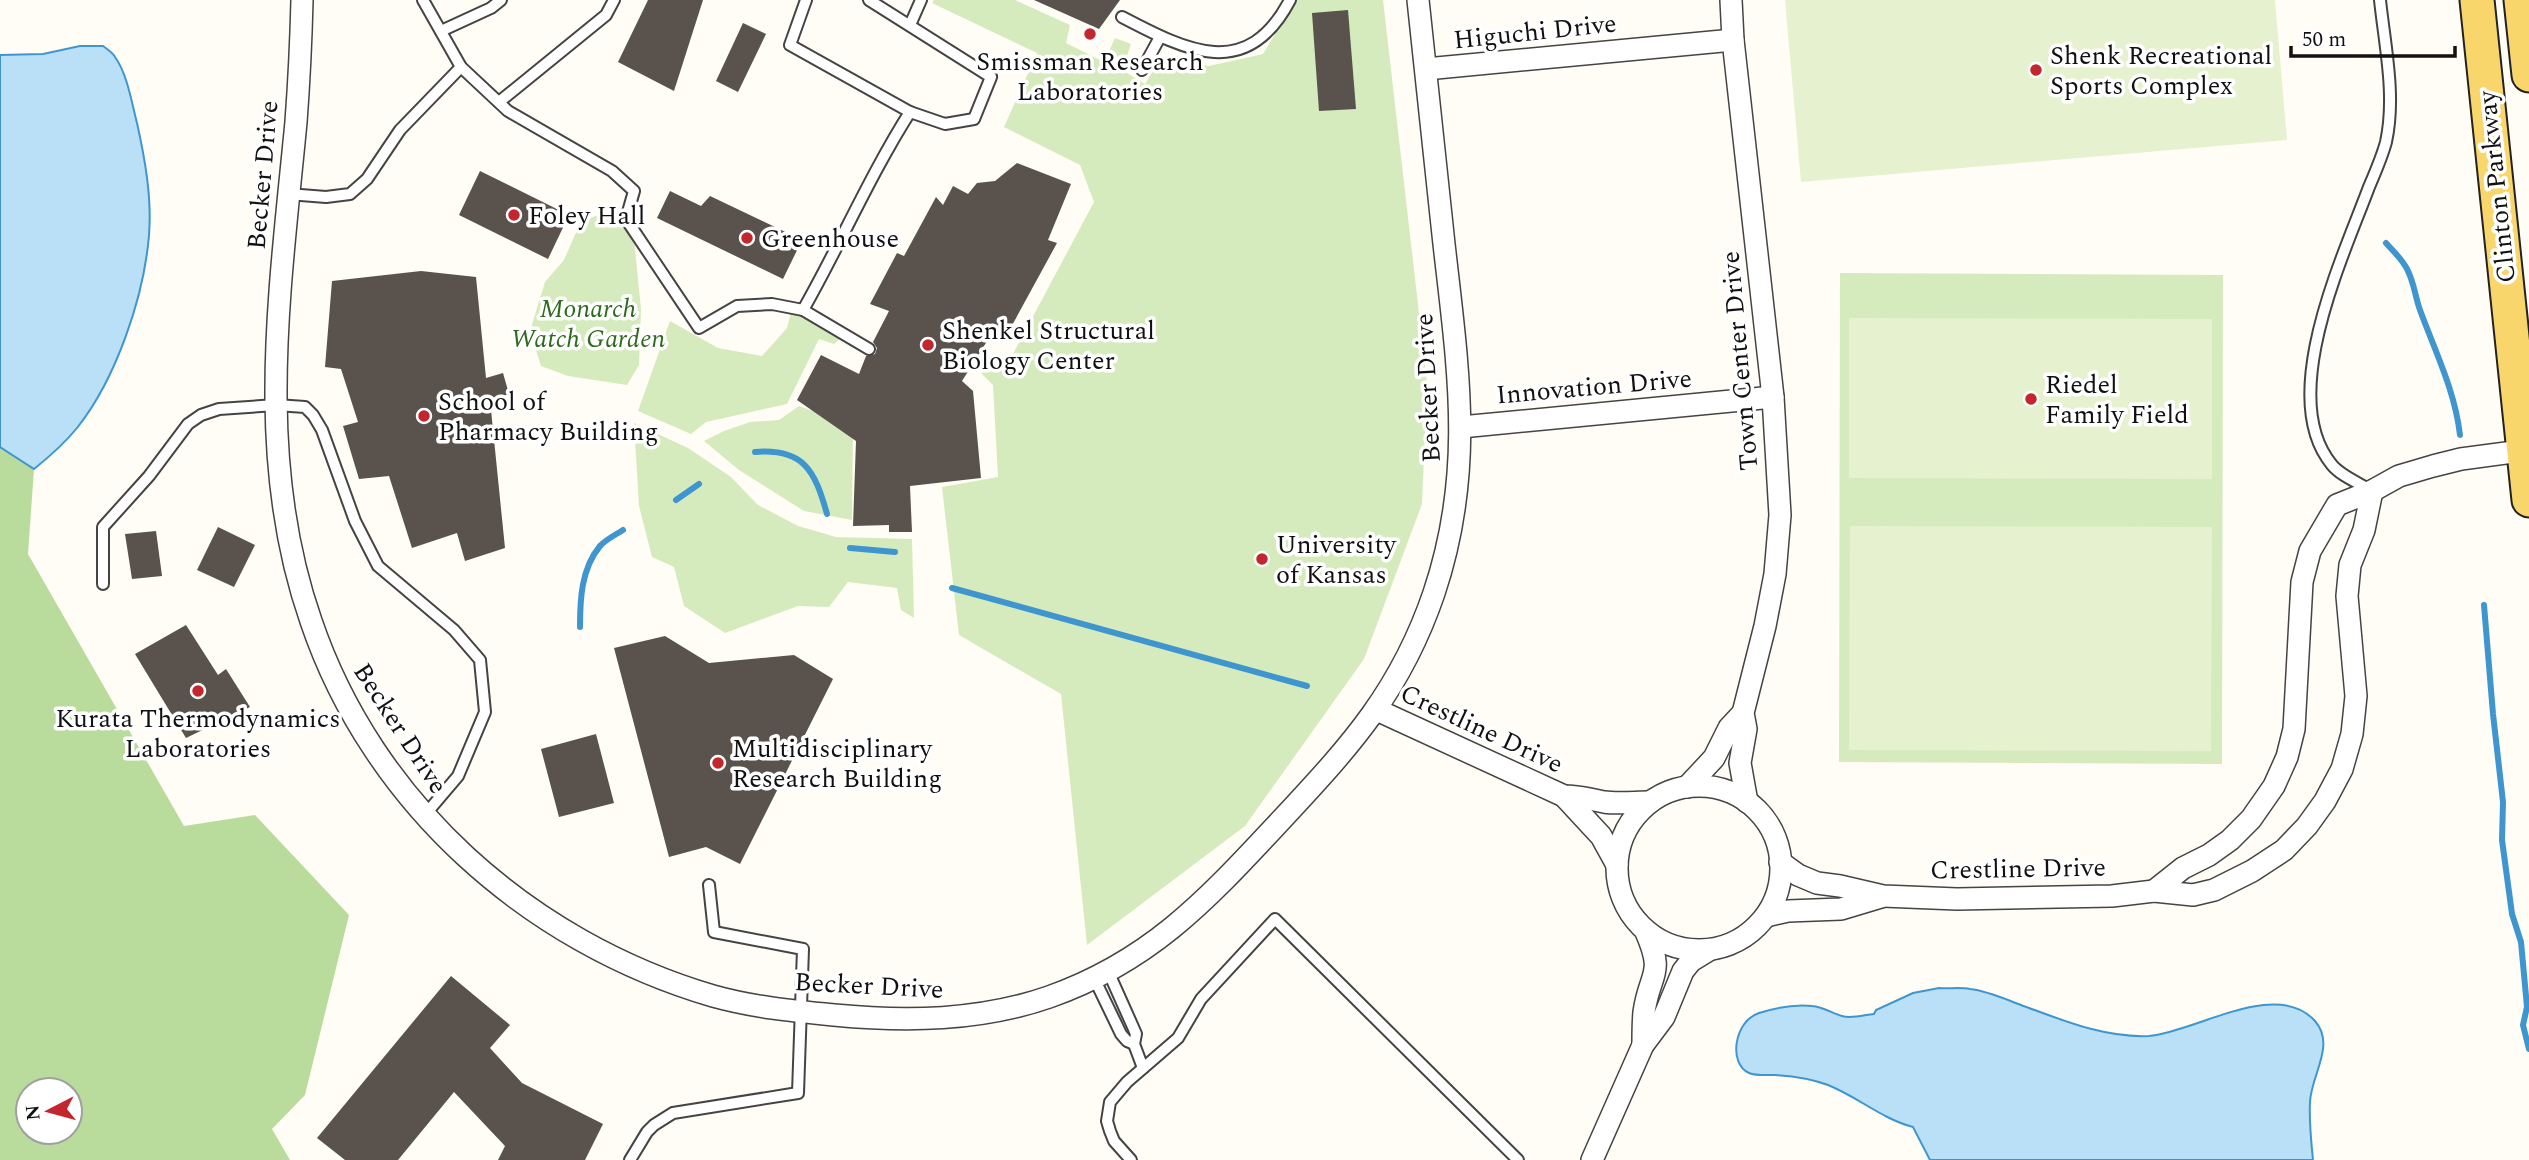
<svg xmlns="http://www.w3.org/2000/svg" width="2529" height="1160" viewBox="0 0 2529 1160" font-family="Spectral,serif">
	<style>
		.green { fill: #d5ebbd }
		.forest { fill: #b9dc9c; fill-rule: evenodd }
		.pitch { fill: #e6f2cf }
		.water { fill: #b9e0f7; stroke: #3f96cf; stroke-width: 2 }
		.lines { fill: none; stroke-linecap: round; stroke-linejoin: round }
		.stream { stroke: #3f96cf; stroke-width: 6 }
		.building { fill: #5a524d }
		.service-casing { stroke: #444; stroke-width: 14 }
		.minor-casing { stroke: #444; stroke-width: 24 }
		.primary-casing { stroke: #222; stroke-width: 37 }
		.service { stroke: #fff; stroke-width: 10 }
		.minor { stroke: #fff; stroke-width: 21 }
		.primary { stroke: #f9d66b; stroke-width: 33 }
		.poi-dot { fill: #c4262e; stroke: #fff; stroke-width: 2.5 }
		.labels { text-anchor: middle; stroke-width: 7; stroke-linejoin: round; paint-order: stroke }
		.street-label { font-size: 26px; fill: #111; stroke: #fff }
		.poi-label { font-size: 26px; fill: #111; stroke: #fff; text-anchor: start }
		.park-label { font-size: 26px; font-style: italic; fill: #2f6b1f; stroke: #fff }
	</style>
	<rect width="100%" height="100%" fill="#fffdf5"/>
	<g class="green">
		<polygon points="934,0 1015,0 1070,25 1066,43 1104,62 1115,38 1131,44 1122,70 1145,84 1162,56 1209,66 1263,54 1296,0 1383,0 1427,383 1422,504 1364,659 1245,826 1087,945 1061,694 959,635 942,487 998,477 993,385 981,373 998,358 1013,354 1094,202 1080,165 1004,127 1037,53 932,3"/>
		<polygon points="614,210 634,239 641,309 639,365 627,385 568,376 541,366 530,331 545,282 564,260 581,221"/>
		<polygon points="1840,273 2223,275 2222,764 1839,762"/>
		<polygon points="791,312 844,335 834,344 819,339 787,404 706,422 691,434 638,411 670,321 718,348 762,356 787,328"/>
		<polygon points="799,406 853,425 852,520 804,511 739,470 704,441 724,431 750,422 779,420"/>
		<polygon points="634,423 688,448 731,477 758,505 798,526 836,537 912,539 914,618 901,610 897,588 848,582 829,607 798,606 725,633 684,606 674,567 652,557 639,506"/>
	</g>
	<path class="forest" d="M 0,447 L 34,469 L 28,554 L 184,826 L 255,815 L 349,915 L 305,1095 L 272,1129 L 290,1160 L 0,1160 ZM 70,1090 L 70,1132 L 28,1132 L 28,1090 Z"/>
	<g class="pitch">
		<polygon points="1785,0 2275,0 2287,140 1801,182"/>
		<polygon points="1849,318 2212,319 2212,479 1849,478"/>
		<polygon points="1850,526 2212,527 2211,751 1849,750"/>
	</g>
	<g class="water">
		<path d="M 80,46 L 103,46 C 107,49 113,53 115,57 C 127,73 132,104 137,123 C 145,159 152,198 149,235 C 144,297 116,379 77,428 C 64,444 49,457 34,469 L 0,447 L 0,55 L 43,54 Z"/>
		<path d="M 1939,988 C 1949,989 1960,987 1970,989 C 1988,991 2005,999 2021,1005 C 2062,1020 2104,1038 2149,1036 C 2195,1032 2277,978 2315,1021 C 2336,1045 2311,1075 2310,1102 C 2309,1121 2311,1141 2313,1160 L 1930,1160 L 1913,1127 C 1882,1119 1858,1097 1828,1085 C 1812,1079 1793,1076 1775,1075 C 1768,1075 1756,1076 1749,1073 C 1728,1064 1734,1021 1759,1013 C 1775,1008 1795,1004 1812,1006 C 1823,1007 1832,1013 1842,1016 C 1851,1019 1864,1015 1874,1014 L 1876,1010 L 1913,993 Z"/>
	</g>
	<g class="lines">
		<g class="stream">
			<path d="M 2386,243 C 2393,251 2402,259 2407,269 C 2414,282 2415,296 2420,310 C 2435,351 2455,391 2460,435"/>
			<path d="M 755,452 C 804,448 815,471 827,514"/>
			<polyline points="676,500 699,484"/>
			<polyline points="850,548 895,552"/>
			<polyline points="952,588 1307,686"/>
			<polyline points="2484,605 2493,714 2503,802 2502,840 2512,914 2521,942 2527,1007 2523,1025 2529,1049"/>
			<path d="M 580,627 C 580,600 581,569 600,546 C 605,540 615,535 623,530"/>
		</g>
	</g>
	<g class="building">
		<polygon points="648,0 703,0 674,91 618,62"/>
		<polygon points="1034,0 1120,0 1099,29"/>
		<polygon points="1348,10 1356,109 1319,111 1312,13"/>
		<polygon points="743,23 766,34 738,92 716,81"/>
		<polygon points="1017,163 1071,184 1048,240 1057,243 1004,340 989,338 962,381 973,391 981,478 910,486 912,532 889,532 889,525 853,526 856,441 797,400 821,355 859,374 866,356 875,354 877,348 873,342 889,311 870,304 897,253 904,256 936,197 943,205 953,186 968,194 977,183 995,181"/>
		<polygon points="480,171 569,215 548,259 459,215"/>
		<polygon points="670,191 701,206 710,196 802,240 783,279 657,218"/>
		<polygon points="421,271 476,277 486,378 503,373 509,394 490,400 505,548 465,561 457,533 412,548 389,476 359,479 343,426 358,422 341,369 325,367 332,281"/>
		<polygon points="218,527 255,545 234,587 197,570"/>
		<polygon points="156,531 162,576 132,579 125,534"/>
		<polygon points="186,625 218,675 226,669 250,707 186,738 135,654"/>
		<polygon points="665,636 709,663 794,655 833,679 740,864 706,847 669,857 614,648"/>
		<polygon points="596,734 614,803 559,817 541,749"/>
		<polygon points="451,976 510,1025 490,1048 522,1083 603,1124 585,1160 498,1160 505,1146 454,1092 398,1160 345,1160 317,1138"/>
	</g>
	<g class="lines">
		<g class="service-casing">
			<g id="service">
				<polyline points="423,0 461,67 508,111 612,171 634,191 626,219 699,328 737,306 772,304 803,310"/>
				<polyline points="806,0 790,45 910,112 945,124 974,119 991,77 869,0"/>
				<path d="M 1122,17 C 1187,51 1247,82 1290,0"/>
				<polyline points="910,25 921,0"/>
				<polyline points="441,31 491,8 501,0"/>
				<polyline points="1142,70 1160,37"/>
				<polyline points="499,102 606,15 614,0"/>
				<polyline points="288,194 326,197 350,194 367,179 400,130 461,67"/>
				<path d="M 869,349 L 803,310 C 840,245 870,175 910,112"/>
				<path d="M 2372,491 C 2359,483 2341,476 2332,465 C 2276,398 2343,257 2369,187 C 2375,173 2382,157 2386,142 C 2396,96 2385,47 2380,0"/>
				<polyline points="103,584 103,527 149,476 188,424 201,415 219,409 276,405 305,407 313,415 322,430 355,521 378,566 454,630 480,660 485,712 458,776 424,816"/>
				<polyline points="1108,971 1133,1027 1136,1034 1134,1044 1143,1068"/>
				<polyline points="1094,978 1121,1034 1127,1041 1134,1044"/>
				<polyline points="630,1160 647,1132 654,1125 673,1113 798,1093 803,949 714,932 709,885"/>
				<polyline points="1131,1160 1114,1141 1110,1131 1107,1121 1110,1102 1127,1082 1178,1038 1201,999 1275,919 1518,1160"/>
			</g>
		</g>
		<g class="minor-casing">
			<g id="minor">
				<path d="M 302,0 C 301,41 299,82 296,122 C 280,290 254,458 311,621 C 373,804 529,942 713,996 C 752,1007 793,1011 834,1015 C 906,1022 980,1021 1049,997 C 1154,960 1210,896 1284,817 C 1352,744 1401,690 1434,593 C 1475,471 1458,368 1444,244 C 1436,162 1427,81 1418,0"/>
				<polyline points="1731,0 1733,40 1773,397 1780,515 1775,574 1765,626 1743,713 1746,729 1740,763 1747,802"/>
				<polyline points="1426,69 1733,40"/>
				<polyline points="1461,427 1773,397"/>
				<path d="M 1377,710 L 1564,796 C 1581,796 1587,799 1604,802 C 1619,804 1635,802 1650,802"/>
				<circle cx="1699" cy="868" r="82"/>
				<polyline points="1687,787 1714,758 1729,728 1743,713"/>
				<polyline points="1564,796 1601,836 1617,865"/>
				<polyline points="1780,862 1798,875 1817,883 1840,886 1883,896 1957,899 2112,896 2154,891 2193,895 2214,890 2252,871 2284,850 2307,826 2325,801 2342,769 2352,734 2356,696 2347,596 2350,565 2364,530 2372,491"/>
				<polyline points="2154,891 2183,868 2209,855 2230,840 2251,819 2274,786 2287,757 2294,729 2302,582 2310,551 2337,505 2372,491 2399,476 2433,466 2461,459 2529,450"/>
				<polyline points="1766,916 1788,911 1841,909 1881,897"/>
				<path d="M 1643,1045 C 1643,1034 1643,1023 1644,1012 C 1650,971 1665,976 1646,932"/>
				<polyline points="1592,1160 1643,1045 1664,1017 1683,971 1691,961 1709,950"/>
			</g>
		</g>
		<g class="primary-casing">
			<g id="primary">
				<polyline points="2477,0 2529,500"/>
				<polyline points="2521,0 2529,75"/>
			</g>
		</g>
		<use href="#service" class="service"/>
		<use href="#minor" class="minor"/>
		<use href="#primary" class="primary"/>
	</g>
	<g class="poi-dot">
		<circle cx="1090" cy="34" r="7"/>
		<circle cx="2036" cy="70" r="7"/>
		<circle cx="514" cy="215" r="7"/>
		<circle cx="747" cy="238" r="7"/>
		<circle cx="928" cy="345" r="7"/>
		<circle cx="2031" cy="399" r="7"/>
		<circle cx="424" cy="416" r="7"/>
		<circle cx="1262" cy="559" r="7"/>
		<circle cx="198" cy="691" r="7"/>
		<circle cx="718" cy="763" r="7"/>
	</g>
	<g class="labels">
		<g class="street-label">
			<text transform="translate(1535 31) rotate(-6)" y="9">Higuchi Drive</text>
			<text transform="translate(262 175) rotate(-85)" y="9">Becker Drive</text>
			<text transform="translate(2496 187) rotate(-96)" y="9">Clinton Parkway</text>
			<text transform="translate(1739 361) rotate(-95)" y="9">Town Center Drive</text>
			<text transform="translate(1594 386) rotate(-5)" y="9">Innovation Drive</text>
			<text transform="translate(1427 388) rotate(-93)" y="9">Becker Drive</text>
			<text transform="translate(401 728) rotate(57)" y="9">Becker Drive</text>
			<text transform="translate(1482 728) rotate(25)" y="9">Crestline Drive</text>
			<text transform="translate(2018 868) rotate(-1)" y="9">Crestline Drive</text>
			<text transform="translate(869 985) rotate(3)" y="9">Becker Drive</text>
		</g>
		<g class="poi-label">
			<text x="2050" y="64">Shenk Recreational<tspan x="2050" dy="30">Sports Complex</tspan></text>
			<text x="1090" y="70" text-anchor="middle">Smissman Research<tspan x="1090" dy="30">Laboratories</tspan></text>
			<text x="528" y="224">Foley Hall</text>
			<text x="761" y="247">Greenhouse</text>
			<text x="942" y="339">Shenkel Structural<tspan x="942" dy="30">Biology Center</tspan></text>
			<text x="2045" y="393">Riedel<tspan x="2045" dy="30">Family Field</tspan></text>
			<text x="438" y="410">School of<tspan x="438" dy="30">Pharmacy Building</tspan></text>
			<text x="1276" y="553">University<tspan x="1276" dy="30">of Kansas</tspan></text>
			<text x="198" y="727" text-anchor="middle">Kurata Thermodynamics<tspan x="198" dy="30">Laboratories</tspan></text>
			<text x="732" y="757">Multidisciplinary<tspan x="732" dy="30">Research Building</tspan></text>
		</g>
		<g class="park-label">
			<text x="588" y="317">Monarch<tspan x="588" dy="30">Watch Garden</tspan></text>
		</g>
	</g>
	<g transform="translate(49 1111) rotate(264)"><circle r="33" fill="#ffffff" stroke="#a0a0a0" stroke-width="2"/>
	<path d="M0-5L12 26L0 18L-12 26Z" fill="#c4262e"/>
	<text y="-10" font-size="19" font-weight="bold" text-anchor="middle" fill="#111111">N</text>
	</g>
	<path d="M2291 46v10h164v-10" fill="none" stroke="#111111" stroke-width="3.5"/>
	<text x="2302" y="46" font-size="21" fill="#111111" stroke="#ffffff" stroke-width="5" paint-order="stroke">50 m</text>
</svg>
